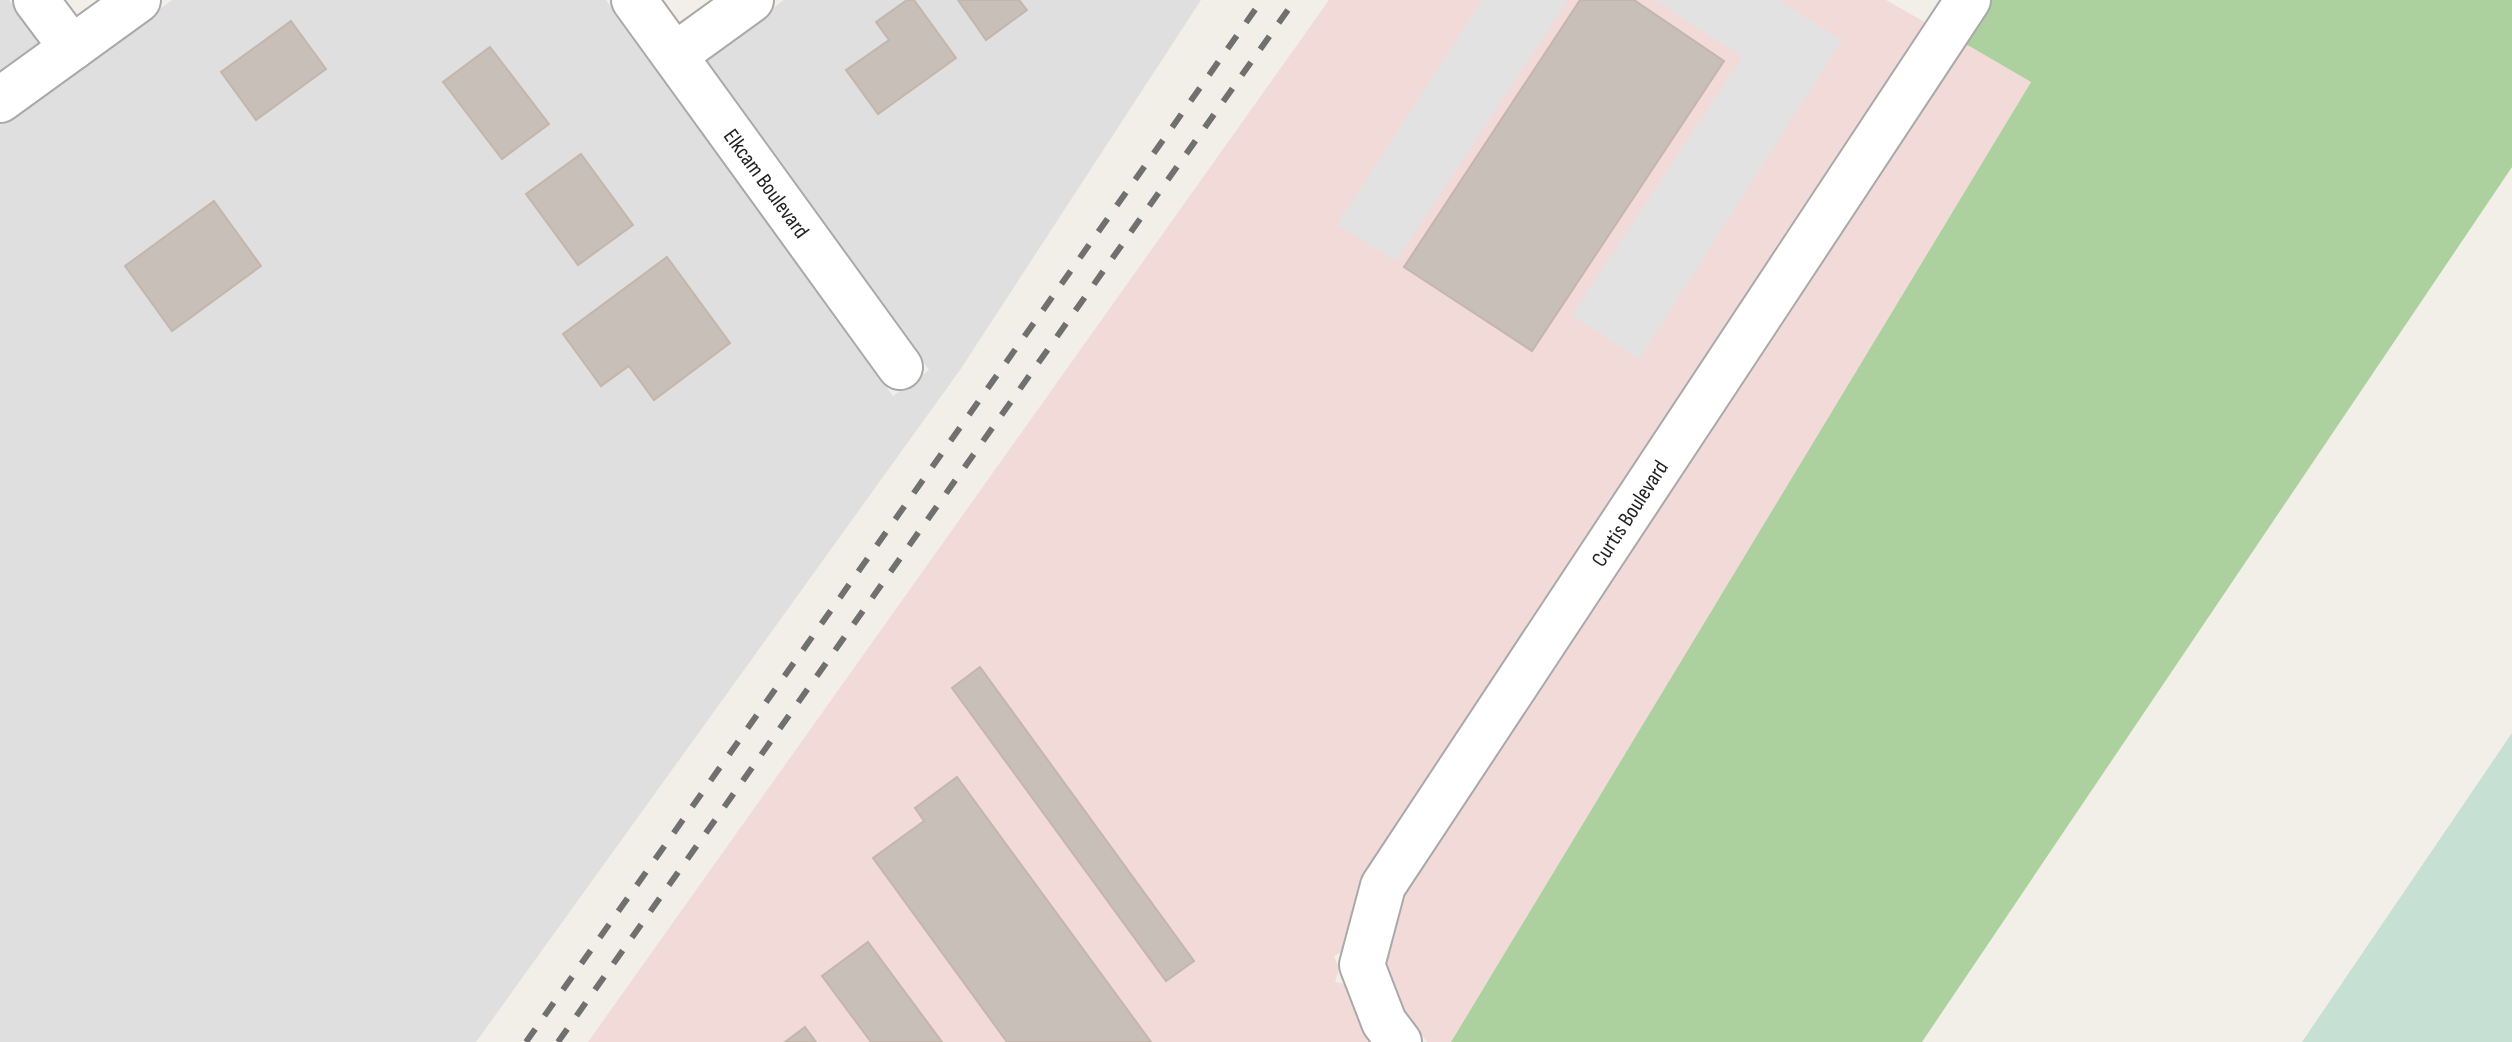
<svg xmlns="http://www.w3.org/2000/svg" width="2512" height="1042" viewBox="0 0 2512 1042" font-family="'Sofia Sans Condensed',sans-serif">
	<style>
		.residential { fill: #e0dfdf }
		.commercial { fill: #f2dad9 }
		.forest { fill: #add19e }
		.wetland { fill: #c6e0d4 }
		.parking { fill: #e2e2e2 }
		.building { fill: #c7bfb8; stroke: #c4b6ab; stroke-width: 2 }
		.lines { fill: none; stroke-linecap: round; stroke-linejoin: round }
		.minor-casing { stroke: #a9a9a9; stroke-width: 48 }
		.minor { stroke: #fff; stroke-width: 44 }
		.rail { stroke: #707070; stroke-width: 6; stroke-dasharray: 16 16; stroke-linecap: butt }
		.labels { text-anchor: middle; stroke-width: 6; stroke-linejoin: round; paint-order: stroke }
		.street-label { font-size: 22px; fill: #222; stroke: #fff }
	</style>
	<rect width="100%" height="100%" fill="#f2efe9"/>
	<g class="residential">
		<polygon points="0,0 9,0 42,45 0,76"/>
		<polygon points="172,0 606,0 893,396 929,370 705,58 784,0 1201,0 960,370 476,1042 0,1042 0,125"/>
	</g>
	<g class="commercial">
		<polygon points="1329,0 1886,0 1928,24 1344,951 1334,956 1339,969 1335,982 1345,984 1372,1042 588,1042"/>
		<polygon points="1964,43 2031,82 1451,1042 1427,1042 1404,1011 1384,961 1404,892"/>
	</g>
	<polygon class="forest" points="1992,0 2512,0 2512,167 1922,1042 1451,1042 2031,82 1964,43"/>
	<polygon class="wetland" points="2512,733 2512,1042 2302,1042"/>
	<g class="parking">
		<polygon points="1482,0 1568,0 1396,261 1337,225"/>
		<polygon points="1655,0 1778,0 1842,40 1639,359 1572,315 1742,57"/>
	</g>
	<g class="building">
		<polygon points="907,0 914,0 956,58 878,114 846,70 889,40 876,22"/>
		<polygon points="958,0 1019,0 1027,10 986,40"/>
		<polygon points="1580,0 1634,0 1724,61 1532,351 1404,267"/>
		<polygon points="291,21 326,69 256,120 221,72"/>
		<polygon points="490,47 549,124 502,159 443,82"/>
		<polygon points="581,154 633,225 578,265 526,194"/>
		<polygon points="214,201 261,266 172,331 125,266"/>
		<polygon points="667,257 730,343 654,400 629,366 601,386 563,334"/>
		<polygon points="980,667 1194,961 1166,981 952,688"/>
		<polygon points="957,777 1151,1042 1007,1042 873,858 924,821 915,808"/>
		<polygon points="868,942 942,1042 871,1042 822,976"/>
		<polygon points="805,1027 816,1042 785,1042"/>
	</g>
	<g class="lines">
		<g class="minor-casing">
			<g id="minor">
				<polyline points="36,0 72,48"/>
				<polyline points="634,0 900,367"/>
				<polyline points="675,55 751,0"/>
				<polyline points="0,100 138,0"/>
				<polyline points="1399,1042 1384,1022 1362,965 1383,886 1968,0"/>
			</g>
		</g>
		<use href="#minor" class="minor"/>
		<g class="rail">
			<polyline points="526,1042 1262,0"/>
			<polyline points="558,1042 1295,0"/>
		</g>
	</g>
	<g class="labels">
		<g class="street-label">
			<text transform="translate(767 183) rotate(54)" y="8">Elkcam Boulevard</text>
			<text transform="translate(1629 513) rotate(-57)" y="8">Curtis Boulevard</text>
		</g>
	</g>
</svg>
